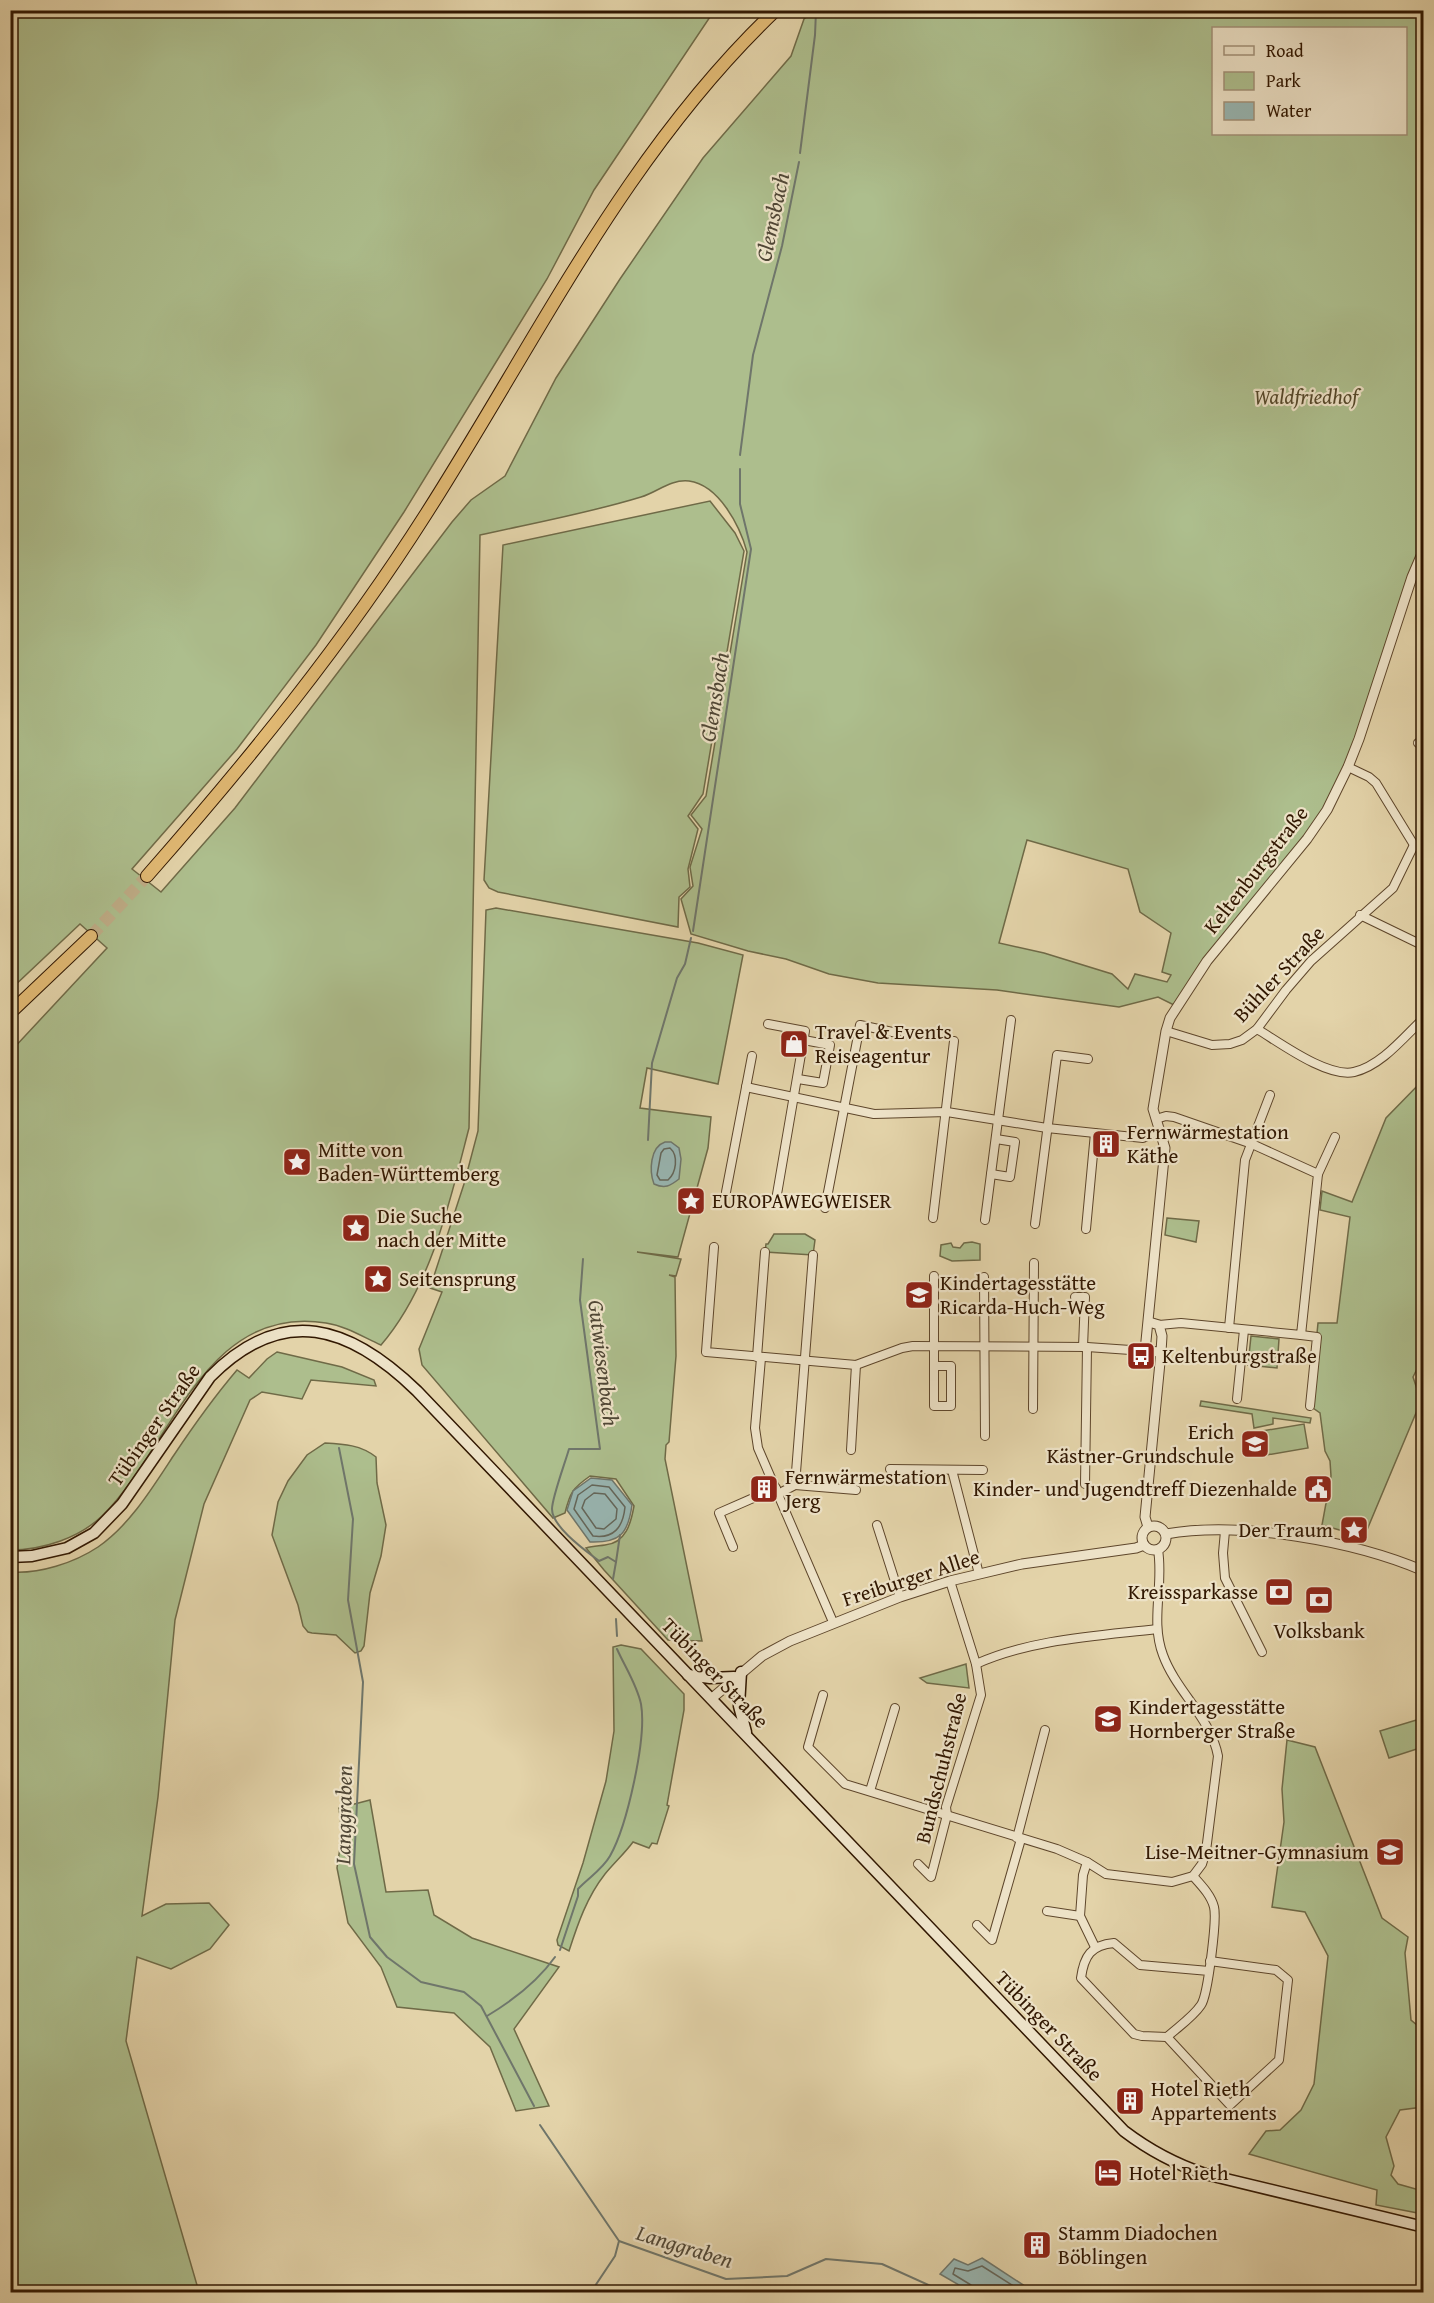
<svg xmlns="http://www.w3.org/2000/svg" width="1434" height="2303" viewBox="0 0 1434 2303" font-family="'Gentium Book Plus',serif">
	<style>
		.green { fill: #adbe8d; stroke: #6f6a47; stroke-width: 1.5; fill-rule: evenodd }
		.water { fill: #98b6b2; stroke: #6f766b; stroke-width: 1.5 }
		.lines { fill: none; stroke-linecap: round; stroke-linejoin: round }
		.shore { stroke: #64665a; stroke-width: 1.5 }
		.stream { stroke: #6f766b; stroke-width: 2 }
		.trunk-tunnel { stroke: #bfad87; stroke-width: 12; stroke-dasharray: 12 6; stroke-linecap: butt }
		.minor-casing { stroke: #5e462b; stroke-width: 10 }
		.tertiary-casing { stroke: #5e462b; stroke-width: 11 }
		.secondary-casing { stroke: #311701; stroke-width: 13 }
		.trunk-casing { stroke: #311701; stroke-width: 14 }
		.minor { stroke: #ede2c7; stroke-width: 8 }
		.tertiary { stroke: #ede2c7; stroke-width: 9 }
		.secondary { stroke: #ede2c7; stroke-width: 10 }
		.trunk { stroke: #e2ba74; stroke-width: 12 }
		.labels { text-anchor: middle; stroke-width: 4.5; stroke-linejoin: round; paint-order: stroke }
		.park-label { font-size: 21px; font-style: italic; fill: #56492b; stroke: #ede2c7 }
		.street-label { font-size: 21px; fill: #311701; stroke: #ede2c7 }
		.poi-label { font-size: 21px; fill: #311701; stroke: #ede2c7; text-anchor: start }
		.water-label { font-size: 22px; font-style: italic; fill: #504736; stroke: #ede2c7 }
	</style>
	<rect width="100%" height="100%" fill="#e3d3a9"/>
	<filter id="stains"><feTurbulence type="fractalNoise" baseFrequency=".00333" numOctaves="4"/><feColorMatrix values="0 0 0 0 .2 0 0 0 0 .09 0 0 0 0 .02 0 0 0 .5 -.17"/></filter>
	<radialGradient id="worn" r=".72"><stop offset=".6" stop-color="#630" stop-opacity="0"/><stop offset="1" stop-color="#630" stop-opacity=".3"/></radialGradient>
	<g class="green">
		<path d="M 11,11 L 714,11 L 594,190 L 547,279 L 404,512 L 316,645 L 237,749 L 132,869 L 161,892 L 235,808 L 452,522 L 471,500 L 505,476 L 556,378 L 620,279 L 703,158 L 791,56 L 804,19 L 815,11 L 1423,11 L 1423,543 L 1407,582 L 1359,739 L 1327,810 L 1176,1006 L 1158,997 L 1119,1007 L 997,990 L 878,983 L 829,974 L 786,959 L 748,951 L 691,934 L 681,899 L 693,886 L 690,867 L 702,829 L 691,815 L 706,796 L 747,552 C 740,526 719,485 689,481 C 670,479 658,492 641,497 C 589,513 534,523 480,535 L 469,1128 C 450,1201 431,1287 381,1345 C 363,1337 346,1326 326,1323 C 204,1303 171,1449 102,1516 C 79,1538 43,1550 10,1550 L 11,1051 L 107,948 L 80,924 L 11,989 ZM 1214,28 L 1406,28 L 1406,134 L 1214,134 ZM 1027,840 L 1128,869 L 1140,912 L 1171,933 L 1162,972 L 1171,975 L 1167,982 L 1135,974 L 1128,989 L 1112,974 L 1044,953 L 999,943 Z"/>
		<polygon points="710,501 735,533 744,551 703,794 688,816 698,829 688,869 690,887 679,897 678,927 498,892 489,888 484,880 503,545"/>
		<path d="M 496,908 L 698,943 L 743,955 L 718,1084 L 647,1068 L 640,1108 L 711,1117 L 708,1148 L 678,1257 L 637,1252 L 681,1259 L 676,1276 L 669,1275 L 675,1277 L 676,1356 L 669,1442 L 666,1445 L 665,1459 L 702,1641 L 668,1640 L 604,1570 L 586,1548 C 593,1546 599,1546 605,1545 C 626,1543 631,1523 634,1506 L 616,1479 L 590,1476 C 573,1488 570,1492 565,1513 L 553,1518 L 422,1365 L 419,1349 L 442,1292 L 430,1288 L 464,1184 L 478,1131 L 486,910 Z"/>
		<polygon points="1423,1080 1424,1355 1413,1377 1421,1401 1364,1537 1322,1525 1331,1476 1330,1461 1325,1451 1320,1413 1310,1406 1318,1323 1337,1323 1350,1217 1320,1210 1322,1191 1352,1202 1386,1118"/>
		<polygon points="1167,1218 1199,1221 1196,1242 1165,1235"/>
		<polygon points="774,1234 805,1234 815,1240 813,1255 765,1252 766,1244 768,1244"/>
		<polygon points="972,1242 980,1244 980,1260 952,1261 940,1256 941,1245 951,1243 953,1247 960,1248 964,1243"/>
		<polygon points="1251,1336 1279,1339 1277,1368 1248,1365"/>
		<path d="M 277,1352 L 342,1367 L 374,1380 L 376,1386 L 311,1380 L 302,1399 L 262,1392 L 250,1400 L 204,1504 L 175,1620 L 158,1797 L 142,1916 L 166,1904 L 209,1903 L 229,1925 L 210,1949 L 171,1969 L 137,1957 L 126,2041 L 199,2292 L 11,2292 L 11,1572 C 39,1574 74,1563 98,1547 C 130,1525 153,1487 174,1455 C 194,1425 214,1397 237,1370 L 249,1378 L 267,1359 Z"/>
		<polygon points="1201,1401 1311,1418 1310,1423 1273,1418 1273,1424 1254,1428 1252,1414 1200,1406"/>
		<polygon points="1304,1424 1308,1448 1255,1457 1250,1433"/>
		<path d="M 325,1443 C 344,1444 361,1445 376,1457 L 377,1483 L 386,1525 L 381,1556 L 370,1593 L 364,1646 L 361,1651 L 355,1653 L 336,1635 L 312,1633 L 308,1632 L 303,1626 L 298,1605 L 272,1535 L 278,1502 L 288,1481 L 307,1455 Z"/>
		<path d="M 621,1645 L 641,1649 L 684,1694 L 684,1710 L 667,1805 L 669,1806 L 657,1844 L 652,1843 L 649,1848 L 633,1842 C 625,1853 614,1863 605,1874 C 587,1897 578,1923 569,1951 L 558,1945 L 557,1940 L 583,1863 L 606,1781 L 614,1731 L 613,1647 Z"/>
		<polygon points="966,1664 969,1688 927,1683 920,1678"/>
		<polygon points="1423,1718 1423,1747 1389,1758 1380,1731"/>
		<polygon points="1287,1740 1315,1747 1382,1918 1408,1937 1405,1953 1411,2020 1423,2030 1423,2107 1400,2110 1386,2137 1394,2166 1391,2175 1398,2184 1423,2191 1423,2214 1376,2205 1377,2190 1249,2154 1266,2131 1280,2130 1301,2110 1314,2084 1328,1956 1305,1912 1272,1907 1284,1822 1282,1789"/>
		<polygon points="370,1800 386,1892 428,1890 434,1915 472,1938 559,1967 514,2029 549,2106 516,2111 490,2047 454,2013 397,2007 381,1967 348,1923 337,1868 342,1834 339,1808"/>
	</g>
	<g class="water">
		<path d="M 665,1142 L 671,1142 L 679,1148 L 681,1159 L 679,1179 C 670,1186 665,1189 654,1184 C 649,1171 650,1147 665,1142 Z"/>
		<path d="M 591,1478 L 612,1480 L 632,1505 C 628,1534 620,1543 590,1542 L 567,1510 L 573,1491 Z"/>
		<polygon points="982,2258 1034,2292 971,2292 940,2274 954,2259 968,2265"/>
	</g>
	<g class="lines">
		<g class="shore">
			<path d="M 670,1148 C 679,1156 676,1173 668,1180 L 660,1180 L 657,1175 L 661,1153 L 664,1149 Z"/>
			<path d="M 592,1485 L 609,1487 L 625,1507 C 623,1527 614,1539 593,1536 L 574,1509 L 578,1495 Z"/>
			<polygon points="594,1493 605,1494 617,1509 616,1519 604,1529 596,1528 582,1508 585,1500"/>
			<polyline points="974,2292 971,2285 953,2274 955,2268 968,2271 982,2266 1023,2292"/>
		</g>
		<g class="stream">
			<polyline points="800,153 815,35 816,11"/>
			<polyline points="740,455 753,355 782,246 799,162"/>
			<polyline points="693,931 751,549 740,504 740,469"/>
			<polyline points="648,1140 652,1063 677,978 685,964 691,938"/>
			<path d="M 583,1259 L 580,1300 L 600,1449 L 569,1449 C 565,1463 552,1498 552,1509 C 552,1527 586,1551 599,1561 L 608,1557 L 616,1562 L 613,1579"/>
			<polyline points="339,1448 353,1519 348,1600 363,1682 354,1864 370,1937 387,1957 421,1982 464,1992 481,2006 534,2106"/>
			<polyline points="616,1562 620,1535"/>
			<polyline points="616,1619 617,1636"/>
			<path d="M 560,1950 L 578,1896 L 578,1889 C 588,1878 602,1870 610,1856 C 627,1826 647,1738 641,1704 C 637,1685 625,1667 617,1649"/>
			<path d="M 487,2016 C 512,2001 538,1981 555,1957"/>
			<polyline points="540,2125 619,2241 726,2279 787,2276 826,2259 882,2264 944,2292"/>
			<polyline points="591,2292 615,2256 619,2241"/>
		</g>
		<polyline class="trunk-tunnel" points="91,936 147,876"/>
		<g class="minor-casing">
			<g id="minor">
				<polyline points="1418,743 1424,739"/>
				<polyline points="1348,767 1369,777 1376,783 1414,845 1424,848"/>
				<polyline points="1360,915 1424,946"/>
				<polyline points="768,1024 805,1031 776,1200"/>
				<path d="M 1257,1029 C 1279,1042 1327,1078 1354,1072 C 1381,1066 1404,1037 1424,1018"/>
				<polyline points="1166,1031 1212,1045 1230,1044 1242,1040 1257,1029 1286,990 1311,961 1393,888 1414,845"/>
				<polyline points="798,1079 823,1083 830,1045 804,1040"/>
				<polyline points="746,1087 874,1114 947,1112 1047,1128 1143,1138 1160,1130"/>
				<polyline points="1156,1119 1166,1116 1174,1117 1252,1144 1318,1174 1301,1335 1181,1323 1159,1325"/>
				<polyline points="991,1174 1010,1177 1015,1142 996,1139"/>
				<polyline points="1318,1174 1335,1137"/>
				<polyline points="726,1192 752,1056"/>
				<polyline points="825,1208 860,1025 897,1033"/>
				<polyline points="933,1218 954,1041"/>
				<polyline points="985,1220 1011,1020"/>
				<polyline points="1035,1224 1057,1055 1088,1059"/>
				<polyline points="1086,1229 1095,1133"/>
				<polyline points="714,1247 706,1352 856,1365 902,1348 913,1346 1087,1347 1145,1351"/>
				<path d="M 934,1276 C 934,1319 934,1363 934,1406 L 951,1406 L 951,1366 L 934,1366"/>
				<polyline points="984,1277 985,1436"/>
				<polyline points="1075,1297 1085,1297 1083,1347"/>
				<polyline points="1229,1328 1245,1160 1270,1095"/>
				<polyline points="1301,1335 1317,1337 1310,1406"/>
				<polyline points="757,1357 765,1252"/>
				<polyline points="761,1358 755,1428 758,1448 833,1622"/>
				<polyline points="1237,1399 1244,1330"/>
				<polyline points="1033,1409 1034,1263"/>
				<polyline points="851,1450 856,1365"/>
				<polyline points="890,1469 983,1470"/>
				<polyline points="952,1470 979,1574"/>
				<polyline points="1085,1484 1087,1347"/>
				<polyline points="795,1485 856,1490"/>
				<polyline points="778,1494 795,1485 813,1255"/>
				<polyline points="877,1525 900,1597"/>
				<polyline points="1225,1531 1223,1553 1225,1578 1262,1652"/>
				<polyline points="733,1547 719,1513 776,1488"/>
				<path d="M 976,1664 C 1032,1639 1097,1636 1157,1629"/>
				<path d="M 823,1695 L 808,1747 L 845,1784 L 1057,1849 L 1087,1862 L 1106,1874 L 1172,1882 L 1193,1876 L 1202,1864 L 1206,1851 L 1218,1756 C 1211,1718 1176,1691 1163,1655 C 1150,1621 1164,1584 1158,1550"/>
				<polyline points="870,1791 895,1708"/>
				<polyline points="1017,1838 1045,1730"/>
				<polyline points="1087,1862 1083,1875 1080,1916 1095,1947"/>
				<polyline points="918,1864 931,1877 947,1815 946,1807 981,1695 976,1664 950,1581"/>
				<path d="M 1193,1876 C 1201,1885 1211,1895 1214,1907 C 1217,1919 1208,1995 1201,2005 C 1193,2017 1178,2027 1167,2037 L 1142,2036 L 1134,2034 L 1081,1978 C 1084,1956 1091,1945 1114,1943 L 1140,1965 L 1209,1971"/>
				<polyline points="1047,1911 1080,1916"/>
				<polyline points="977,1925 992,1940 1021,1839"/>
				<polyline points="1167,2037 1230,2105 1279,2060 1288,1980 1276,1970 1210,1961"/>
			</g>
		</g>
		<g class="tertiary-casing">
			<g id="tertiary">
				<polyline points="1149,1322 1159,1325 1162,1336 1161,1352"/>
				<circle cx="1154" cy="1538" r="12"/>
				<polyline points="1148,1527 1145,1517 1161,1352 1145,1351 1165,1148 1153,1109 1166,1031 1170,1018 1207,961 1307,839 1327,810 1348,767 1359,739 1412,577 1424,549"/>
				<path d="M 1166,1534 C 1241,1521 1354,1541 1424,1571"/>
				<polyline points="711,1699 762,1656 790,1641 900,1597 950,1581 1022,1564 1136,1548 1144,1545"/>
			</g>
		</g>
		<g class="secondary-casing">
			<g id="secondary">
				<path d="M 10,1557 L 32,1556 L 67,1548 L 94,1533 L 122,1504 L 210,1377 C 283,1303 350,1326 417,1391 L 1124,2131 C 1149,2150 1175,2164 1205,2174 L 1424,2227"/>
				<polyline points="741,1672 739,1706 746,1732"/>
				<polyline points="688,1675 710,1678 734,1677"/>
			</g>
		</g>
		<g class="trunk-casing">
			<g id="trunk">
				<path d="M 147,876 C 248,761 344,643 426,514 C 536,342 626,152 776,10"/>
				<polyline points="10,1013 91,936"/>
			</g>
		</g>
		<use href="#minor" class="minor"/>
		<use href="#tertiary" class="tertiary"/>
		<use href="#secondary" class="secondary"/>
		<use href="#trunk" class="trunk"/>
	</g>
	<defs>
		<g id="shop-square" transform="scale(1.5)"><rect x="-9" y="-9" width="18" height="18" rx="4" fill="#8f2418" stroke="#ede2c7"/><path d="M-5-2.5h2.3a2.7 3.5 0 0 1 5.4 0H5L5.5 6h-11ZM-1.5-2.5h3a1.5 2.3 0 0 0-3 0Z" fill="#fff"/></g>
		<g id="building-square" transform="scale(1.5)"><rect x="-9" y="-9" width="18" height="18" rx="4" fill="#8f2418" stroke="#ede2c7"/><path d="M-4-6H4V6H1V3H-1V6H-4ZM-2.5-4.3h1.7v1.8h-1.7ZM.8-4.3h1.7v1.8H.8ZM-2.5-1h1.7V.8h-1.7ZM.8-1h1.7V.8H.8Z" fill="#fff"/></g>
		<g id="sight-square" transform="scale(1.5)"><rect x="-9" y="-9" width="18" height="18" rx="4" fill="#8f2418" stroke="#ede2c7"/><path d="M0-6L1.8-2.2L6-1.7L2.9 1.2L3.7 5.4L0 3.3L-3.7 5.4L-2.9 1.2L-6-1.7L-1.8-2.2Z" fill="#fff"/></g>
		<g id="school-square" transform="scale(1.5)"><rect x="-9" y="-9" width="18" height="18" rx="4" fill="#8f2418" stroke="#ede2c7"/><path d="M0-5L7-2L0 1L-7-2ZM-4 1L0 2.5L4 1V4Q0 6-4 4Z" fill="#fff"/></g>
		<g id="bus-square" transform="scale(1.5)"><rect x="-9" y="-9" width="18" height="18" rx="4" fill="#8f2418" stroke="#ede2c7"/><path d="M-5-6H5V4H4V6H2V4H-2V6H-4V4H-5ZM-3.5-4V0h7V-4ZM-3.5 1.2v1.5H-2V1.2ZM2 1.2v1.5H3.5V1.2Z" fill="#fff"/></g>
		<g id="civic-square" transform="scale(1.5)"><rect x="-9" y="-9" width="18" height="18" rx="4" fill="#8f2418" stroke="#ede2c7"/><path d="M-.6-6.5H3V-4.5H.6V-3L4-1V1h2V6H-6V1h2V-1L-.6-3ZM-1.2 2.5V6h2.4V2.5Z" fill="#fff"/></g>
		<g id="bank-square" transform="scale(1.5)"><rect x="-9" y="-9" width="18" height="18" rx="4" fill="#8f2418" stroke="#ede2c7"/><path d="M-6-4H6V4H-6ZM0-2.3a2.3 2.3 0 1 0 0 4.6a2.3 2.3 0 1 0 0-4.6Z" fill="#fff"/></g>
		<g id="hotel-square" transform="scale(1.5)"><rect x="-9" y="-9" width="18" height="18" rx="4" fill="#8f2418" stroke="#ede2c7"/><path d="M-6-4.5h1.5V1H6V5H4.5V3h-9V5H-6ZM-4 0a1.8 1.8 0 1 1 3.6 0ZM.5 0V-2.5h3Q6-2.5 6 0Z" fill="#fff"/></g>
	</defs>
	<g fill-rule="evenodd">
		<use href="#shop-square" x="794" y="1044"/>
		<use href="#building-square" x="1106" y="1144"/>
		<use href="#sight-square" x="297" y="1162"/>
		<use href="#sight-square" x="691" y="1201"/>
		<use href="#sight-square" x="356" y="1228"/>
		<use href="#sight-square" x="378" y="1279"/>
		<use href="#school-square" x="919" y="1295"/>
		<use href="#bus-square" x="1141" y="1356"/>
		<use href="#school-square" x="1255" y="1444"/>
		<use href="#building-square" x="764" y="1489"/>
		<use href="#civic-square" x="1318" y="1489"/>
		<use href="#sight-square" x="1354" y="1530"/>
		<use href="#bank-square" x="1279" y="1592"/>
		<use href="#bank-square" x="1319" y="1600"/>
		<use href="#school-square" x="1108" y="1719"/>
		<use href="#school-square" x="1390" y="1852"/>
		<use href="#building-square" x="1130" y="2101"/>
		<use href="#hotel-square" x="1108" y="2173"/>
		<use href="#building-square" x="1037" y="2245"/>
	</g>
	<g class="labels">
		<g class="park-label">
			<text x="1306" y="404">Waldfriedhof</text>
		</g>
		<g class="street-label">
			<text transform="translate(1256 870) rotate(-52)" y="7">Keltenburgstraße</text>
			<text transform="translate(1279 974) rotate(-47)" y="7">Bühler Straße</text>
			<text transform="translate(154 1425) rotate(-55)" y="7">Tübinger Straße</text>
			<text transform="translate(911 1578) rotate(-18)" y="7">Freiburger Allee</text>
			<text transform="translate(715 1673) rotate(46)" y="7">Tübinger Straße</text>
			<text transform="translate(941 1768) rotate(-76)" y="7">Bundschuhstraße</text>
			<text transform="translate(1049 2026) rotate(46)" y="7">Tübinger Straße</text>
		</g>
		<g class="poi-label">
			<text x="815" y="1039">Travel &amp; Events<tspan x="815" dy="24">Reiseagentur</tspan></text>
			<text x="1127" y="1139">Fernwärmestation<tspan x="1127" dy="24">Käthe</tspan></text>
			<text x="318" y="1157">Mitte von<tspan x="318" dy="24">Baden-Württemberg</tspan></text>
			<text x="712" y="1208">EUROPAWEGWEISER</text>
			<text x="377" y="1223">Die Suche<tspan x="377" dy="24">nach der Mitte</tspan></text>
			<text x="399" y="1286">Seitensprung</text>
			<text x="940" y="1290">Kindertagesstätte<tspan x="940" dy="24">Ricarda-Huch-Weg</tspan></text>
			<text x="1162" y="1363">Keltenburgstraße</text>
			<text x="1234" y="1439" text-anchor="end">Erich<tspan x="1234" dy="24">Kästner-Grundschule</tspan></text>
			<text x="785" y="1484">Fernwärmestation<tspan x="785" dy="24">Jerg</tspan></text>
			<text x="1297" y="1496" text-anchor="end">Kinder- und Jugendtreff Diezenhalde</text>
			<text x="1333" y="1537" text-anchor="end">Der Traum</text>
			<text x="1258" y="1599" text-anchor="end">Kreissparkasse</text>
			<text x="1319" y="1638" text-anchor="middle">Volksbank</text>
			<text x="1129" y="1714">Kindertagesstätte<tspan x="1129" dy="24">Hornberger Straße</tspan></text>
			<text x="1369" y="1859" text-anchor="end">Lise-Meitner-Gymnasium</text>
			<text x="1151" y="2096">Hotel Rieth<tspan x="1151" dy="24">Appartements</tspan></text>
			<text x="1129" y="2180">Hotel Rieth</text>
			<text x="1058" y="2240">Stamm Diadochen<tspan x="1058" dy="24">Böblingen</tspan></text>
		</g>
		<g class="water-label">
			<text transform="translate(772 217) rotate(-78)" y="8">Glemsbach</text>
			<text transform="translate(714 697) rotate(-81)" y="8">Glemsbach</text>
			<text transform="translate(604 1363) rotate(83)" y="8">Gutwiesenbach</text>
			<text transform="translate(343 1815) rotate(-89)" y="8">Langgraben</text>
			<text transform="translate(685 2246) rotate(17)" y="8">Langgraben</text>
		</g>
	</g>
	<rect width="1434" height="2303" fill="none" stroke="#e3d3a9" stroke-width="36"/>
	<rect x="12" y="12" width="1410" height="2279" fill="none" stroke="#311701" stroke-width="3"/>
	<rect x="18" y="18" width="1398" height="2267" fill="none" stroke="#311701" stroke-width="1.5"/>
	<rect x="1212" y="27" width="195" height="108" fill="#ede2c7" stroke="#a29178" stroke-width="1.5"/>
	<rect x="1224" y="46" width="30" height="9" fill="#ede2c7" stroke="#a29178" stroke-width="1.5"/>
	<text x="1266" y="57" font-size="18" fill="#311701">Road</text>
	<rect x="1224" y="72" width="30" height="18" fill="#adbe8d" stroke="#a29178" stroke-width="1.5"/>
	<text x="1266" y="87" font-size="18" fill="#311701">Park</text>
	<rect x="1224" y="102" width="30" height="18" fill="#98b6b2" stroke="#a29178" stroke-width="1.5"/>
	<text x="1266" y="117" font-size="18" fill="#311701">Water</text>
	<rect width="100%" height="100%" filter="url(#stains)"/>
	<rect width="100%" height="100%" fill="url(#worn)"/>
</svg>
